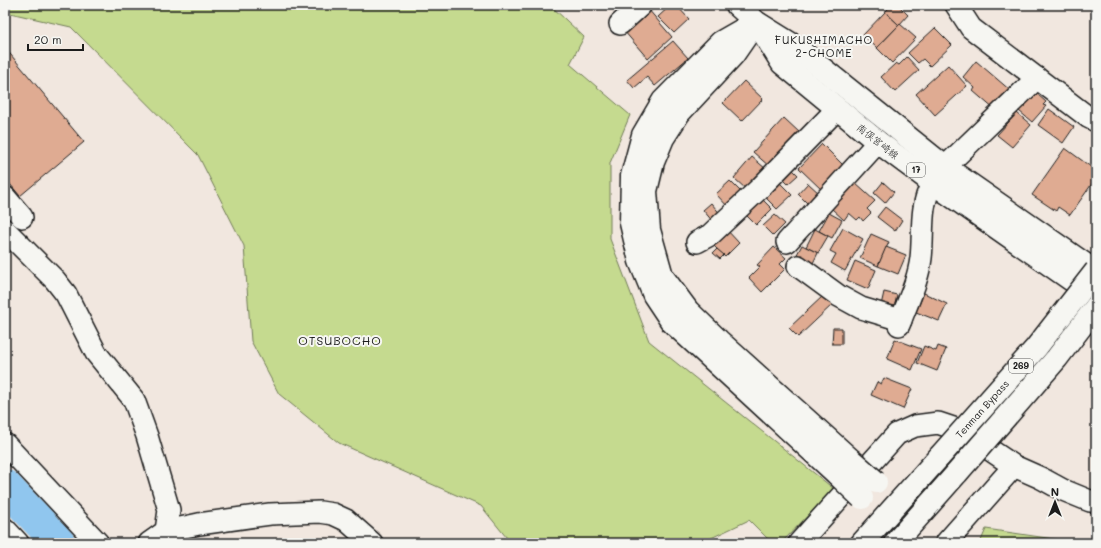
<svg xmlns="http://www.w3.org/2000/svg" width="1101" height="548" viewBox="0 0 1101 548" font-family="Mali,'Klee One',sans-serif">
	<style>
		.green { fill: #c5da8f; stroke: #707b56 }
		.lines { fill: none; stroke-linecap: round; stroke-linejoin: round }
		.river { stroke: #90c6ee; stroke-width: 33 }
		.building { fill: #dfab92; stroke: #1c1c1c }
		.minor-casing { stroke: #1c1c1c; stroke-width: 24 }
		.major-casing { stroke: #1c1c1c; stroke-width: 25 }
		.highway-casing { stroke: #1c1c1c; stroke-width: 25 }
		.minor { stroke: #f6f6f2; stroke-width: 21 }
		.major { stroke: #f6f6f2; stroke-width: 22 }
		.highway { stroke: #f6f6f2; stroke-width: 22 }
		.highway-bridge-casing { stroke: #1c1c1c; stroke-width: 25; stroke-linecap: butt }
		.highway-bridge { stroke: #f6f6f2; stroke-width: 22 }
		.labels { text-anchor: middle; stroke-width: 4; stroke-linejoin: round; paint-order: stroke }
		.shield { fill: #f6f6f2; stroke: #5d5d5c; stroke-width: 1 }
		.shield-label { font-size: 9px; font-weight: bold; fill: #1c1c1c }
		.street-label { font-size: 10px; fill: #1c1c1c; stroke: #f6f6f2 }
		.neighbourhood-label { font-size: 11px; letter-spacing: 1px; fill: #1c1c1c; stroke: #f6f6f2 }
		.quarter-label { font-size: 12px; letter-spacing: 1px; fill: #1c1c1c; stroke: #f6f6f2 }
	</style>
	<rect width="100%" height="100%" fill="#f1e7df"/>
	<filter id="ink" filterUnits="userSpaceOnUse"><feTurbulence type="fractalNoise" baseFrequency=".025" numOctaves="2"/><feDisplacementMap in="SourceGraphic" scale="8" xChannelSelector="R" yChannelSelector="G"/><feConvolveMatrix kernelMatrix="1 2 1 2 8 2 1 2 1" color-interpolation-filters="sRGB"/></filter>
	<g filter="url(#ink)">
		<g class="green">
			<polygon points="5,5 550,5 584,37 570,64 630,115 610,163 610,239 649,341 834,489 781,543 772,543 749,520 707,540 708,543 511,543 481,506 339,443 279,394 251,341 244,246 198,155 71,27 10,13 5,14"/>
			<polygon points="986,529 1081,543 980,543"/>
		</g>
		<g class="lines">
			<polyline class="river" points="5,486 59,543"/>
		</g>
		<g class="building">
			<polygon points="671,5 676,5 689,19 674,33 658,17"/>
			<polygon points="892,5 898,5 908,15 899,25 885,12"/>
			<polygon points="648,9 672,37 648,59 624,31"/>
			<polygon points="885,12 899,25 877,48 863,35"/>
			<polygon points="900,24 916,38 892,63 877,48"/>
			<polygon points="935,28 952,45 930,66 923,59 918,63 908,53"/>
			<polygon points="673,41 688,58 655,86 647,77 634,88 627,80"/>
			<polygon points="5,48 84,142 20,196 5,178"/>
			<polygon points="907,57 919,70 895,92 881,77 896,63 899,65"/>
			<polygon points="976,61 1011,91 995,110 973,91 975,88 963,77"/>
			<polygon points="948,65 967,86 935,115 916,94"/>
			<polygon points="744,81 763,99 742,121 723,103"/>
			<polygon points="1037,94 1046,102 1043,105 1046,106 1032,122 1019,111 1032,95 1034,97"/>
			<polygon points="1049,109 1074,127 1063,143 1038,125"/>
			<polygon points="1017,113 1031,125 1012,147 997,135"/>
			<polygon points="784,118 800,133 770,167 753,152"/>
			<polygon points="822,144 846,168 823,191 799,168"/>
			<polygon points="1065,148 1091,167 1095,161 1096,161 1096,178 1070,215 1058,207 1056,211 1032,195"/>
			<polygon points="752,157 766,169 747,190 734,178"/>
			<polygon points="790,167 798,175 788,184 781,177"/>
			<polygon points="777,180 792,195 777,209 763,195"/>
			<polygon points="730,181 743,194 729,208 716,194"/>
			<polygon points="883,182 894,192 885,203 874,193"/>
			<polygon points="808,183 820,194 809,205 798,194"/>
			<polygon points="855,183 875,201 867,209 871,213 863,221 860,217 857,220 849,213 844,220 832,209"/>
			<polygon points="759,196 772,209 756,225 743,212"/>
			<polygon points="711,203 722,216 714,223 703,210"/>
			<polygon points="885,207 902,220 895,231 877,217"/>
			<polygon points="829,213 842,220 832,238 819,231"/>
			<polygon points="775,215 785,224 773,236 763,226"/>
			<polygon points="843,228 863,239 845,271 831,263 836,254 830,251"/>
			<polygon points="726,229 739,243 725,257 712,244"/>
			<polygon points="815,229 828,236 818,253 806,247"/>
			<polygon points="871,234 889,242 878,266 860,258"/>
			<polygon points="802,245 818,253 811,267 795,258"/>
			<polygon points="774,247 786,258 780,264 785,269 762,292 749,278 760,267 757,265"/>
			<polygon points="886,247 906,255 898,274 878,266"/>
			<polygon points="717,249 724,255 720,259 713,253"/>
			<polygon points="855,261 876,270 868,289 847,280"/>
			<polygon points="884,292 897,295 893,313 880,310"/>
			<polygon points="924,293 947,304 939,321 916,312"/>
			<polygon points="824,295 833,304 798,337 789,328"/>
			<polygon points="833,328 842,328 842,344 832,344"/>
			<polygon points="895,339 921,349 912,370 887,359"/>
			<polygon points="924,346 936,351 938,346 946,349 937,371 917,363"/>
			<polygon points="884,378 912,389 903,409 871,395 877,382 881,384"/>
		</g>
		<g class="lines">
			<g class="minor-casing">
				<g id="minor">
					<polyline points="956,5 971,28 1088,117 1096,121"/>
					<polyline points="620,24 641,5"/>
					<polyline points="5,197 22,217"/>
					<polyline points="5,230 55,280 66,294 96,353 134,400 147,436 169,510 166,531"/>
					<polyline points="697,242 710,235 759,189 837,109"/>
					<polyline points="787,242 878,142"/>
					<polyline points="798,266 839,296 861,308 901,320"/>
					<path d="M 899,325 C 907,303 918,282 921,258 C 924,233 919,207 932,184 C 936,178 941,172 945,167 L 1037,78"/>
					<polyline points="5,444 98,543"/>
					<polyline points="5,529 18,543"/>
					<polyline points="149,543 166,531 199,524 270,514 320,512 333,514 346,520 372,543"/>
					<polyline points="799,543 897,434 915,426 938,423 962,431 1014,466 1041,478 1063,490 1090,501 1096,501"/>
					<polyline points="946,543 1014,466"/>
				</g>
			</g>
			<g class="major-casing">
				<g id="major">
					<polyline points="737,5 756,22 793,45 945,167 1096,272"/>
					<polyline points="759,26 782,63 878,142 933,183 1096,297"/>
				</g>
			</g>
			<g class="highway-casing">
				<g id="highway">
					<polyline points="756,22 721,42 663,101 643,135 632,176 631,223 640,261 654,295 672,322 838,475"/>
					<polyline points="753,26 733,55 679,113 663,138 653,162 646,191 649,230 662,276 688,311 719,341 851,460"/>
					<polyline points="862,543 940,456"/>
					<polyline points="895,543 957,473"/>
				</g>
			</g>
			<use href="#minor" class="minor"/>
			<use href="#major" class="major"/>
			<use href="#highway" class="highway"/>
			<g class="highway-bridge-casing">
				<g id="highway-bridge">
					<polyline points="940,456 1036,348 1096,271"/>
					<polyline points="851,460 876,482"/>
					<polyline points="957,473 1057,358 1096,307"/>
					<polyline points="838,475 862,498"/>
				</g>
			</g>
			<use href="#highway-bridge" class="highway-bridge"/>
		</g>
	</g>
	<g class="labels">
		<g class="shield">
			<rect x="907" y="163" width="18" height="14" rx="3"/>
			<rect x="1009" y="359" width="24" height="14" rx="3"/>
		</g>
		<g class="shield-label">
			<text x="916" y="173">17</text>
			<text x="1021" y="369">269</text>
		</g>
		<g class="street-label">
			<text transform="translate(878 141) rotate(38)" y="4">南俣宮崎線</text>
			<text transform="translate(982 409) rotate(-48)" y="4">Tenman Bypass</text>
		</g>
		<g class="neighbourhood-label">
			<text x="824" y="44">FUKUSHIMACHO<tspan x="824" dy="13">2-CHOME</tspan></text>
		</g>
		<g class="quarter-label">
			<text x="340" y="345">OTSUBOCHO</text>
		</g>
	</g>
	<rect width="1101" height="548" fill="none" stroke="#f6f6f2" stroke-width="20"/>
	<rect x="10" y="10" width="1081" height="528" fill="none" stroke="#1c1c1c" stroke-width="1.5" filter="url(#ink)"/>
	<g transform="translate(1055 502)" stroke="#f6f6f2" stroke-width="3" paint-order="stroke">
	<path d="M0-3L7 15L0 10L-7 15Z" fill="#1c1c1c"/>
	<text y="-6" font-size="11" font-weight="bold" text-anchor="middle" fill="#1c1c1c">N</text>
	</g>
	<path d="M28 44v6h55v-6" fill="none" stroke="#1c1c1c" stroke-width="2"/>
	<text x="34" y="44" font-size="12" fill="#1c1c1c" stroke="#f6f6f2" stroke-width="3" paint-order="stroke">20 m</text>
</svg>
